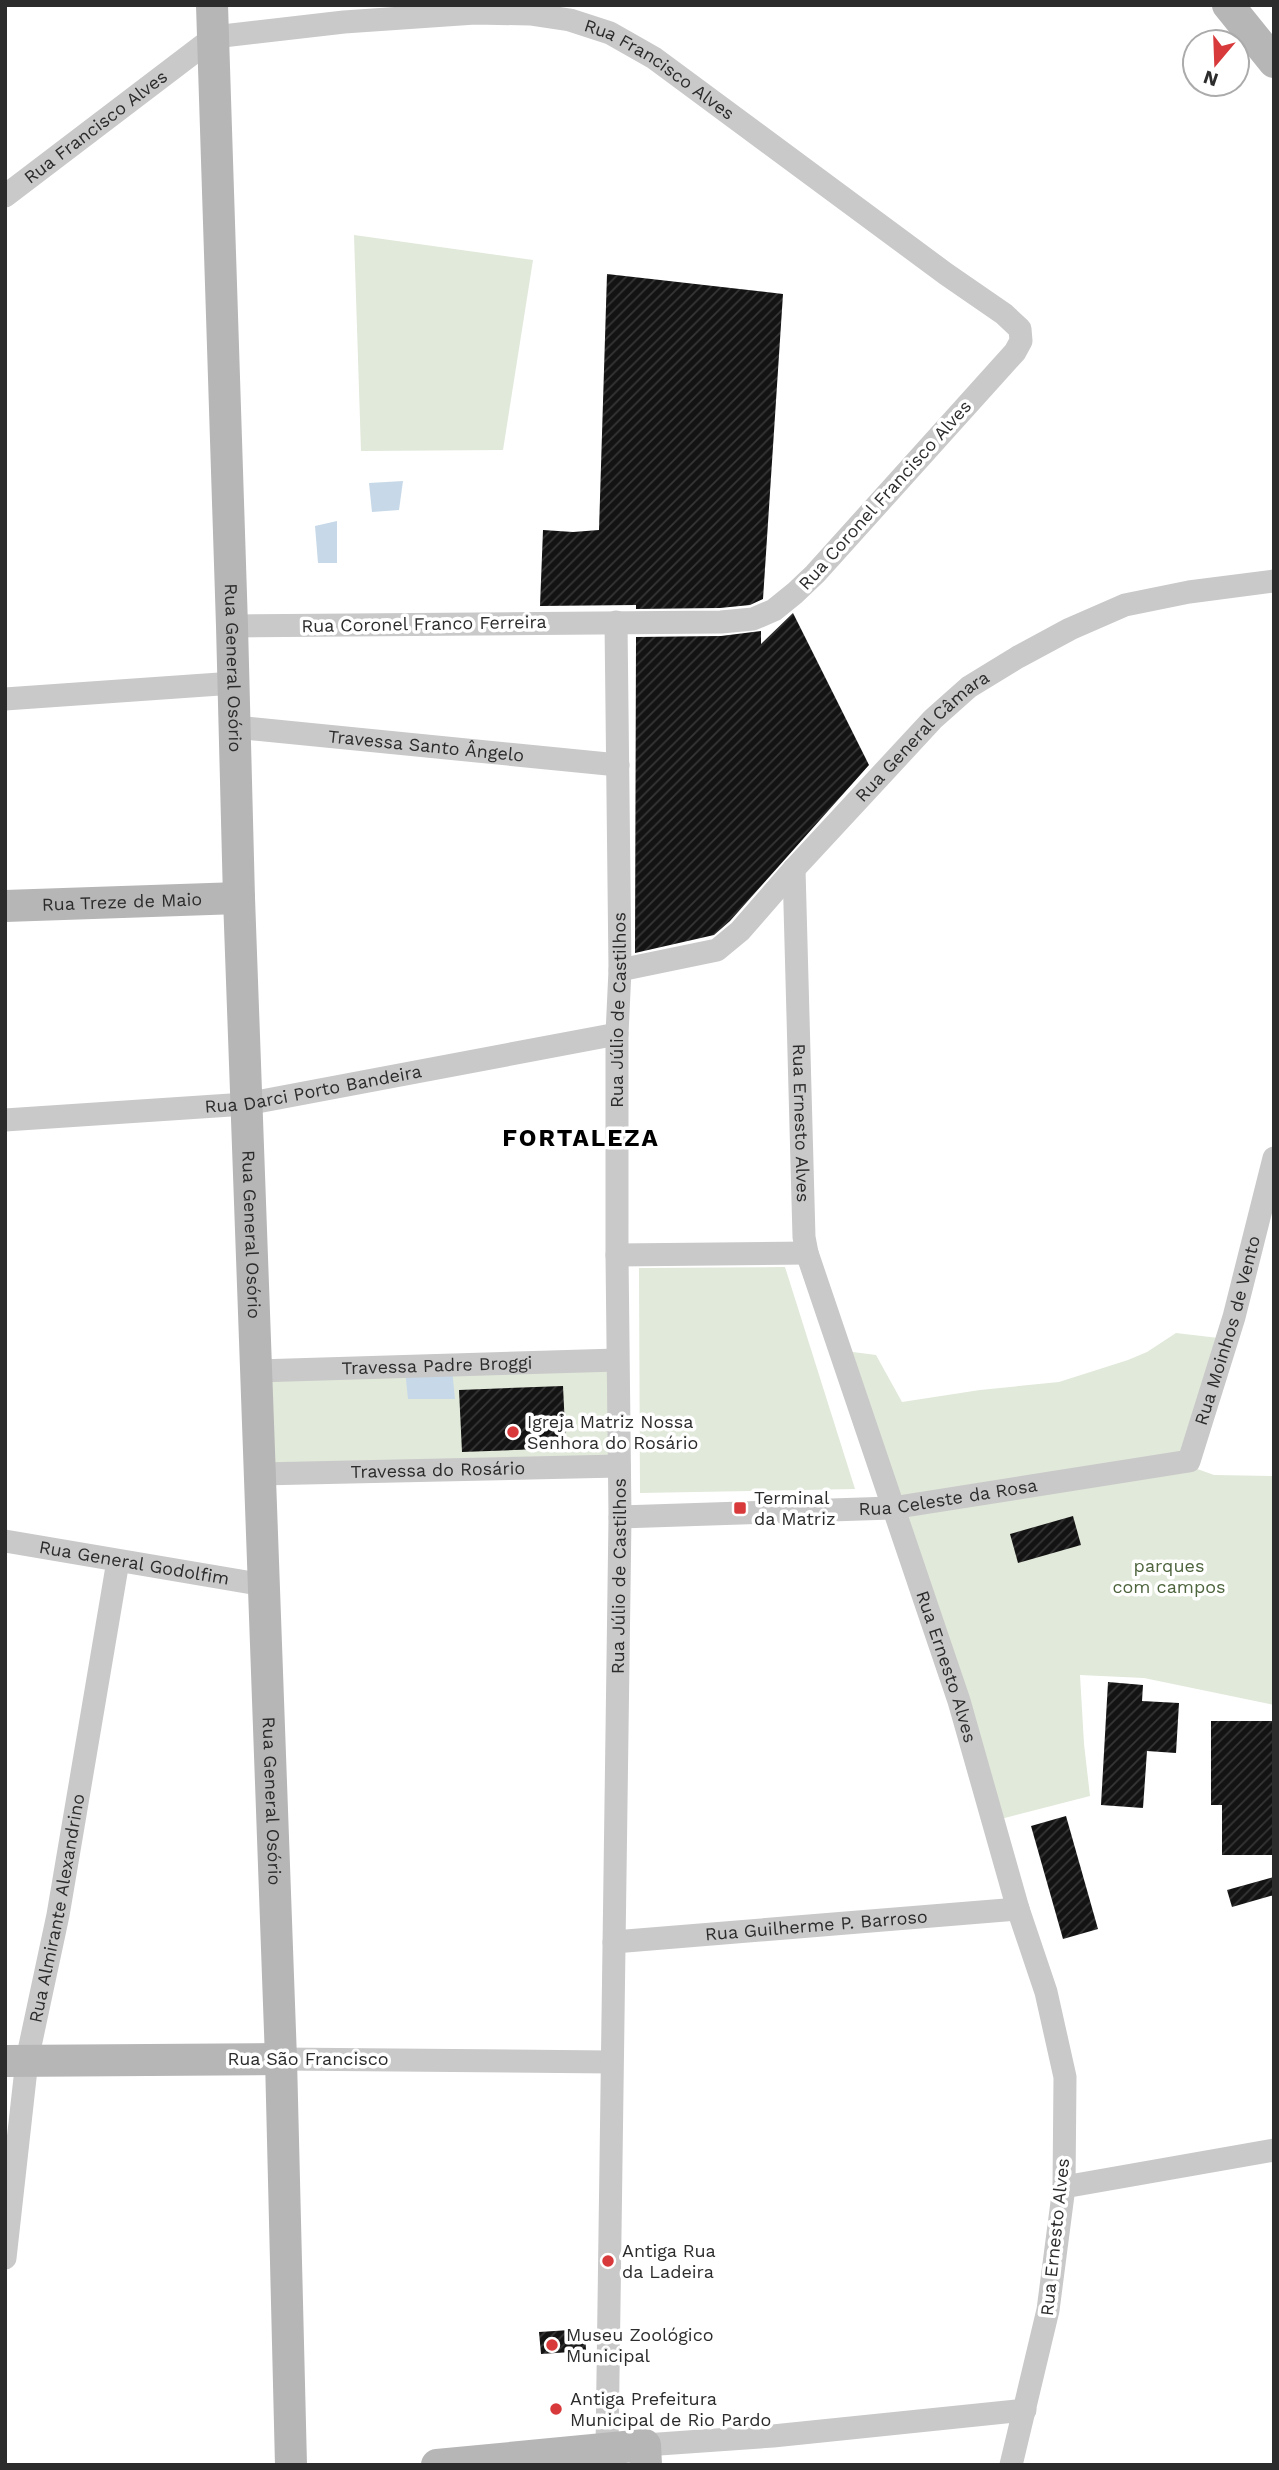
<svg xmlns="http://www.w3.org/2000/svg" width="1279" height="2470" viewBox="0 0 1279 2470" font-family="'Work Sans',sans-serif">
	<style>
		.park { fill: #e1e9da }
		.water { fill: #c7d9e8 }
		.building { fill: url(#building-hatch) }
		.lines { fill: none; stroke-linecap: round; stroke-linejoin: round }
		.street { stroke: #c9c9c9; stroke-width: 23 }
		.secondary { stroke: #b6b6b6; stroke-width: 32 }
		.poi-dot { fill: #d8393b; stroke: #fff; stroke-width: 2.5 }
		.labels { text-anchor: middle; stroke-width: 7; stroke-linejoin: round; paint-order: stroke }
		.street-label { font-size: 18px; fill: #2c2c2c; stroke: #fff }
		.poi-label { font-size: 18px; fill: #2c2c2c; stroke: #fff; text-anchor: start }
		.park-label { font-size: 18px; fill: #4d643d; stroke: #fff }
		.district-label { font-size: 24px; font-weight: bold; letter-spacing: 2px; fill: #000; stroke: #fff }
	</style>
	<defs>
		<pattern id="building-hatch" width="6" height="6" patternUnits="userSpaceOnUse" patternTransform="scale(1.75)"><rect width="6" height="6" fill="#131313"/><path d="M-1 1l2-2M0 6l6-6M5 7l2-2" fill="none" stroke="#363636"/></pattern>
	</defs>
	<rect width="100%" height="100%" fill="#fff"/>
	<g class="park">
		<polygon points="354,235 533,260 503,450 361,451"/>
		<polygon points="785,1267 855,1489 640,1493 639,1268"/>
		<polygon points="1176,1333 1227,1339 1188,1459 894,1506 845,1351 876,1355 902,1402 980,1390 1059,1382 1128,1360 1147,1352"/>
		<polygon points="615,1362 618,1465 262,1471 258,1372"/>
		<polygon points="1189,1466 1214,1475 1274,1476 1274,1705 1144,1678 1080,1675 1084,1744 1090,1796 997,1820 898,1511"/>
	</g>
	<g class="water">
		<polygon points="403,481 399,510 372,512 369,483"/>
		<polygon points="337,521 337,563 318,563 315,526"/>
		<polygon points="452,1369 455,1399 408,1399 405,1370"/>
	</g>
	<g class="building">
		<polygon points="607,274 783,294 763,599 750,605 720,608 636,609 636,605 540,606 543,530 573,532 599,530"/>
		<polygon points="793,613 869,765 730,921 714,935 635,953 636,637 721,636 761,631 761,644"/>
		<polygon points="563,1386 566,1448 462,1452 459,1390"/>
		<polygon points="1073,1516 1081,1545 1018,1563 1010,1534"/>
		<polygon points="1108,1682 1143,1685 1142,1701 1179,1703 1176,1753 1147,1751 1143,1808 1101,1805"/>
		<polygon points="1211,1721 1274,1721 1274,1855 1222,1855 1222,1805 1211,1805"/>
		<polygon points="1066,1816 1098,1929 1063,1939 1031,1826"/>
		<polygon points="1274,1877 1274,1895 1232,1907 1227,1890"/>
		<polygon points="585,2329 586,2351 541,2354 539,2332"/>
	</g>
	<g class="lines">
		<g class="street">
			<path id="s1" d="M 5,196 L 214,37 L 344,22 L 475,13 L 530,14 L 570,20 L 610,33 L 654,58 L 946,274 L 1004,314 L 1020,329 L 1021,341 L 1015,352 L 815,574 L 795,593 L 774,610 L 753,619 L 721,622 L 232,626"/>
			<polyline points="5,699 234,683"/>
			<path id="s2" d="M 235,727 L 618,765"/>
			<path id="s3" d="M 794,869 L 804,1237 L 807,1253 L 959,1701 L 1018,1909 L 1046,1992 L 1065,2077 L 1064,2187 L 1048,2310 L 1011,2465"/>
			<path id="s4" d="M 620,970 L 717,950 L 740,931 L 794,869 L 933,719 L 969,687 L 1018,657 L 1070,629 L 1125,605 L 1189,592 L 1274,581"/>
			<path id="s5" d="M 5,1120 L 246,1104 L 617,1034"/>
			<polyline points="617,1255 807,1253"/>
			<path id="s6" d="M 257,1371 L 617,1360"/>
			<path id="s7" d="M 260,1474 L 619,1466"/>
			<path id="s8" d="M 620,1517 L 892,1508 L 1189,1461 L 1234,1317 L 1274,1158"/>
			<path id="s9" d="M 5,1541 L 264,1585"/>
			<path id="s10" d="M 614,1942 L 1018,1909"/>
			<polyline points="281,2059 611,2062"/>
			<polyline points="1064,2187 1274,2150"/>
			<path id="s11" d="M 5,2258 L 27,2060 L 58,1915 L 118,1561"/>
			<polyline points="645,2445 773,2436 1025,2410"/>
			<path id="s12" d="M 607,2448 L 620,1517 L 617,1255 L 617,1034 L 620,970 L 616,622"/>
		</g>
		<g class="secondary">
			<path id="s13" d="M 212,5 L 232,626 L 239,898 L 281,2059 L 291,2465"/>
			<polyline points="1228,5 1274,62"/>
			<path id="s14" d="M 5,906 L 239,898"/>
			<polyline points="5,2061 281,2059"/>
			<polyline points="437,2465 645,2445 646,2465"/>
		</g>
	</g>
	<g class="poi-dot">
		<circle cx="513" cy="1432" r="7"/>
		<rect x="733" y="1501" width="14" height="14" rx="3.5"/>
		<circle cx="608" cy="2261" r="7"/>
		<circle cx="552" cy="2345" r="7"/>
		<circle cx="556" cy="2409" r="7"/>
	</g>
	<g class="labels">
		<g class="street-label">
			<text dy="6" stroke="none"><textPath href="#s1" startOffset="723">Rua Francisco Alves</textPath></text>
			<text dy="6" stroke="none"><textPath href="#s1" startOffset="114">Rua Francisco Alves</textPath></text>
			<text transform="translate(885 495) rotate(-48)" y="6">Rua Coronel Francisco Alves</text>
			<text transform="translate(424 624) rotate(-1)" y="6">Rua Coronel Franco Ferreira</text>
			<text dy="6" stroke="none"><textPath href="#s13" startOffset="663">Rua General Osório</textPath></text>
			<text dy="6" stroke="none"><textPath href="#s4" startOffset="396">Rua General Câmara</textPath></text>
			<text dy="6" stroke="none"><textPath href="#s2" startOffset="192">Travessa Santo Ângelo</textPath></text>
			<text dy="6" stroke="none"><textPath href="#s14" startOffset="117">Rua Treze de Maio</textPath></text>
			<text dy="6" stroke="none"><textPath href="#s12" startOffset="1438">Rua Júlio de Castilhos</textPath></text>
			<text dy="6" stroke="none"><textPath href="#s5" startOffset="310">Rua Darci Porto Bandeira</textPath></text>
			<text dy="6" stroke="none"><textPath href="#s3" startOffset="254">Rua Ernesto Alves</textPath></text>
			<text dy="6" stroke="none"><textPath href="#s13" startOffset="1230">Rua General Osório</textPath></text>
			<text dy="6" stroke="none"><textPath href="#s8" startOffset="709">Rua Moinhos de Vento</textPath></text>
			<text dy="6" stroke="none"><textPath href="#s6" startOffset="180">Travessa Padre Broggi</textPath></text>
			<text dy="6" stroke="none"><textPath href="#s7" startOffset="178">Travessa do Rosário</textPath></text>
			<text dy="6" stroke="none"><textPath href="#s8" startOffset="329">Rua Celeste da Rosa</textPath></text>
			<text dy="6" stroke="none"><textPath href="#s9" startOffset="131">Rua General Godolfim</textPath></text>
			<text dy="6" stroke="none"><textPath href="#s12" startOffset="872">Rua Júlio de Castilhos</textPath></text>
			<text dy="6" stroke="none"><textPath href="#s3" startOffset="821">Rua Ernesto Alves</textPath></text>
			<text dy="6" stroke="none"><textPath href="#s13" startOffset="1797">Rua General Osório</textPath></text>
			<text dy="6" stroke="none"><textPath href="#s11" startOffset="354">Rua Almirante Alexandrino</textPath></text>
			<text dy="6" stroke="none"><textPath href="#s10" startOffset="203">Rua Guilherme P. Barroso</textPath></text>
			<text x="308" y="2065">Rua São Francisco</text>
			<text transform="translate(1055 2237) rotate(-84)" y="6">Rua Ernesto Alves</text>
		</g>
		<g class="poi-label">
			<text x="527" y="1428">Igreja Matriz Nossa<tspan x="527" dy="21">Senhora do Rosário</tspan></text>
			<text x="754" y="1504">Terminal<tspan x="754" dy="21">da Matriz</tspan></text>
			<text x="622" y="2257">Antiga Rua<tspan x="622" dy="21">da Ladeira</tspan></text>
			<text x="566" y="2341">Museu Zoológico<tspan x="566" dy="21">Municipal</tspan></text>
			<text x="570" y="2405">Antiga Prefeitura<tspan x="570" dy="21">Municipal de Rio Pardo</tspan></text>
		</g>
		<g class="park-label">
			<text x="1169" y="1572">parques<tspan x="1169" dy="21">com campos</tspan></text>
		</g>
		<g class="district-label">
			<text x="581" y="1146">FORTALEZA</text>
		</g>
	</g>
	<rect width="1279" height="2470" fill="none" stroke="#2c2c2c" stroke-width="14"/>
	<g transform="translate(1216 63) rotate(199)"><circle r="33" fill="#ffffff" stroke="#ababab" stroke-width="2"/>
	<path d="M0-5L12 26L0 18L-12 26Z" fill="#d8393b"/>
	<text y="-10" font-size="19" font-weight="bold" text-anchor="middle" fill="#2c2c2c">N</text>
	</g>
</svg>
